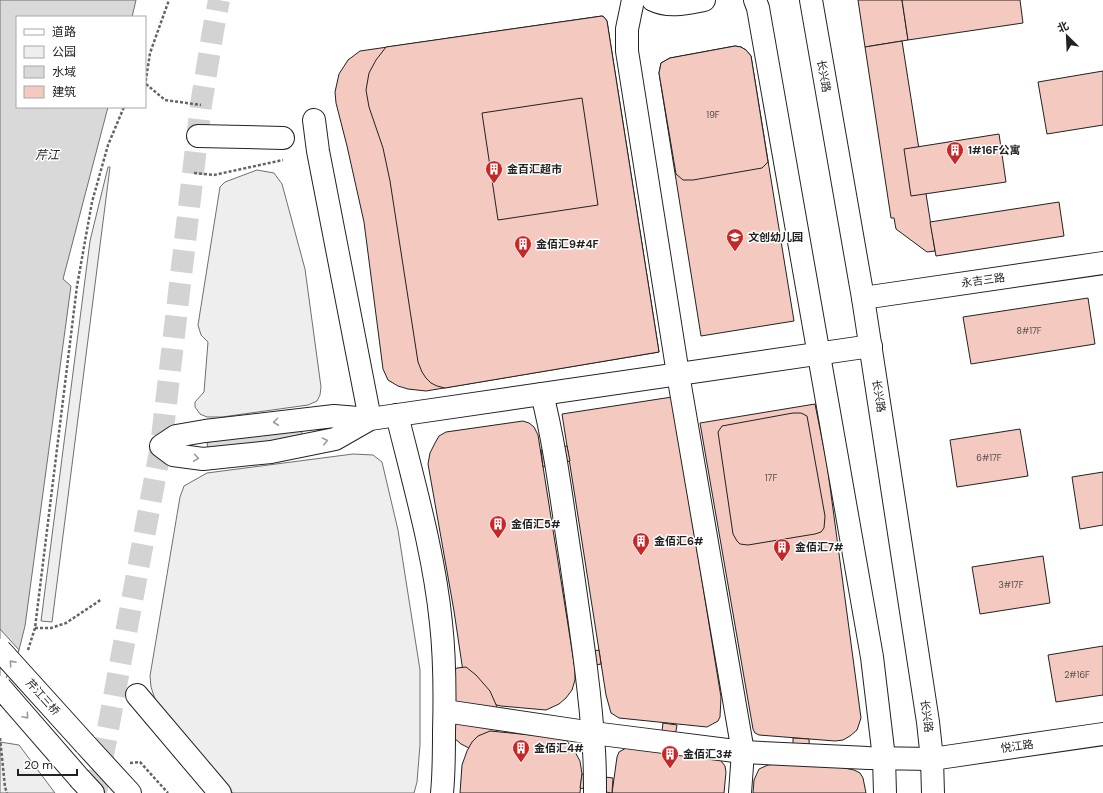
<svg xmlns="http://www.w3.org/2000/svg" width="1103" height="793" viewBox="0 0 1103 793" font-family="'DM Sans','Noto Sans SC',sans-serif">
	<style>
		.green { fill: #eee; stroke: #6f6f6f }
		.water { fill: #d9d9d9; stroke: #6f6f6f }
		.pier { fill: #fff; stroke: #6f6f6f }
		.building { fill: #f3c9c0; stroke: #222 }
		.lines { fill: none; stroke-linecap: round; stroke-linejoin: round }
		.minor-tunnel { stroke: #d3d3d3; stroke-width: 22; stroke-dasharray: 22 11; stroke-linecap: butt }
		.minor-casing { stroke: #222; stroke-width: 24 }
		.highway-casing { stroke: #222; stroke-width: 24 }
		.path { stroke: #646464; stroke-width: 2.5; stroke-dasharray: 3 2; stroke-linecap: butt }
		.minor { stroke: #fff; stroke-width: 22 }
		.highway { stroke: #fff; stroke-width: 22 }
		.highway-bridge-casing { stroke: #222; stroke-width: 24; stroke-linecap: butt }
		.highway-bridge { stroke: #fff; stroke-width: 22 }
		.oneway { stroke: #9c9c9c }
		.labels { text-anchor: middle; stroke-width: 3; stroke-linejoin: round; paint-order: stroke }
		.number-label { font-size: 9px; fill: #564c4a }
		.street-label { font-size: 11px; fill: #222; stroke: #fff }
		.poi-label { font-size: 11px; font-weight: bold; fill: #222; stroke: #fff; text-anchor: start }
		.water-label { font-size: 12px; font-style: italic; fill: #222; stroke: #fff }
	</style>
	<rect width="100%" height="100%" fill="#fff"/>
	<g class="green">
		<polygon points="108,167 110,167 52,622 41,621 90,241"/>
		<polygon points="257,170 274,173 282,184 305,269 321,387 320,395 317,401 308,405 222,417 207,417 200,414 195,407 195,402 204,392 208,342 201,335 198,325 220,187 225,182"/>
		<polygon points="353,454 373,455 382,462 398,530 420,670 420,745 417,782 414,793 233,793 158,708 151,687 150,676 180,497 184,486 207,473"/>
		<polygon points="0,742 19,745 55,793 0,793"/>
	</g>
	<g class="water">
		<polygon points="0,0 136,0 132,17 17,17 17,107 108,107 63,279 71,286 25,626 19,650 0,691"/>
		<polygon points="301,429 302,433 300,436 293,439 208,448 207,443 211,441"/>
	</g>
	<polygon class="pier" points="0,629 19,650 0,691"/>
	<g class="building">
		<polygon points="858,0 902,0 908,40 865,47"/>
		<polygon points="902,0 1020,0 1023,23 908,40"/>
		<polygon points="602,16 604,17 607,21 659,352 426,391 408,389 398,386 388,380 383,369 364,222 347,146 336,103 335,92 339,74 348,60 360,51"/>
		<polygon points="602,16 604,17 607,21 659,352 445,388 437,386 431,383 426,378 422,372 418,362 390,181 383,148 369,107 366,90 369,73 376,60 386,47"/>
		<polygon points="902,41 935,251 927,252 896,229 894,218 891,218 865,47"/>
		<polygon points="735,46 741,47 746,50 751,56 794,321 701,336 659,73 661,63 670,58"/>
		<polygon points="735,46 741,47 746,50 751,56 768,162 762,168 693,180 683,180 676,174 659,73 661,63 670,58"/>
		<polygon points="1103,71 1103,125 1047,134 1038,82"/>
		<polygon points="582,98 598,205 498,220 482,113"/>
		<polygon points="999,134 1006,182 911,196 904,149"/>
		<polygon points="1059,202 1064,236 936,256 930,222"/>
		<polygon points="1088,298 1095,344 971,364 963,317"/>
		<polygon points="672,397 721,697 720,717 718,721 707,727 619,718 611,713 606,695 562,414"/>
		<polygon points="815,404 827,464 861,718 857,730 850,736 843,740 835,741 759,735 755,733 753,729 700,423"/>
		<polygon points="793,413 801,413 807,416 825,516 824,528 821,532 815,534 748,545 740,544 737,541 733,534 718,432 722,426"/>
		<polygon points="523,421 529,423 534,427 538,435 575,669 575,680 572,690 566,698 559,704 546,710 501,706 480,701 472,696 465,685 454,611 428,464 430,453 435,443 439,436 446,432"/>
		<polygon points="1020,429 1028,476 957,487 950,440"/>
		<polygon points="567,446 570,461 543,467 541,450"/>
		<polygon points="1103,472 1103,525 1080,529 1072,477"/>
		<polygon points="1043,556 1050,603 980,614 972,567"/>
		<polygon points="1103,646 1103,695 1056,702 1048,655"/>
		<polygon points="599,650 601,664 575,669 573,655"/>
		<polygon points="466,667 476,675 490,691 497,707 497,730 495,735 488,742 476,748 469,748 461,744 454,738 454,670 457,668"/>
		<polygon points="663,723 677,725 673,749 660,747"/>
		<polygon points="490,731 552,737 567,741 574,750 580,761 582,774 580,793 460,793 462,765 467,751 472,742 478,736"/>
		<polygon points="793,738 809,739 810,764 793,764"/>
		<polygon points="628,747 718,757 725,766 726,772 724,793 612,793 617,757 619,752"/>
		<polygon points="784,763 840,767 854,770 860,773 863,778 866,793 753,793 754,780 759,769 768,765"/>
		<polygon points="582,774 613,778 612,793 580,788"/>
	</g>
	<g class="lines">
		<polyline class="minor-tunnel" points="96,793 161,446 201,105 213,31 219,0"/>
		<g class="minor-casing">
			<g id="minor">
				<polyline points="633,0 627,29 627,51 678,374 743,752 740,793"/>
				<path d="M 653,0 C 669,8 688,3 704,0"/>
				<polyline points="755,0 758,8 872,657 884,758 885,793"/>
				<polyline points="811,0 863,298 928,722 932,759 933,793"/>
				<polyline points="314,120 318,151 370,419"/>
				<polyline points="198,136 283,138"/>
				<polyline points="863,298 1103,263"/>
				<path d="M 542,394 C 556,449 562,505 571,561 C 580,624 590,687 594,751 C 595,765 595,779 595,793"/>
				<path d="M 397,415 C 414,484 434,553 441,623 C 445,659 445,696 444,732 C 444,753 444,773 442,793"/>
				<polyline points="370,419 335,439 271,452 203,459 173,455 161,446 176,436 205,431 334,416 370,419 871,346"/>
				<polyline points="137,695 220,793"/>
				<polyline points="445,711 593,733 743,752 868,758 932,759 1103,734"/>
			</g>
		</g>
		<g class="highway-casing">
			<g id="highway">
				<polyline points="85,744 130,793"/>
				<polyline points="80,779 93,793"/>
			</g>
		</g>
		<g class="path">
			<polyline points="146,84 165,100 201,105"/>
			<polyline points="145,86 150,53 169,0"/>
			<polyline points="194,173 214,175 283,160"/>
			<polyline points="35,628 51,628 66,623 102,599"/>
			<polyline points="28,650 35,628 77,286 92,202 108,145 124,107"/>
			<polyline points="0,738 5,787 7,793"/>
			<polyline points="130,763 140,762 168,793"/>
		</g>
		<use href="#minor" class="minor"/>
		<use href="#highway" class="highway"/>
		<g class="highway-bridge-casing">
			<g id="highway-bridge">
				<polyline points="0,650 85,744"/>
				<polyline points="0,687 80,779"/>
			</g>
		</g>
		<use href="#highway-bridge" class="highway-bridge"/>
	</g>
	<defs><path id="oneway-chevron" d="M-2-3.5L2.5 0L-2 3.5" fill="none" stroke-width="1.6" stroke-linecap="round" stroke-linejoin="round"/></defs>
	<g class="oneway">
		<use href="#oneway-chevron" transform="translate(276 422) rotate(173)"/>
		<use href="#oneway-chevron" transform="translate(325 441) rotate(-12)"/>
		<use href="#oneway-chevron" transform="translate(196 458) rotate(8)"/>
		<use href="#oneway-chevron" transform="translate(12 663) rotate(-132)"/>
		<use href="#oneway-chevron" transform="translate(26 716) rotate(49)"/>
	</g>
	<defs>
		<g id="building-pin" transform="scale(0.9)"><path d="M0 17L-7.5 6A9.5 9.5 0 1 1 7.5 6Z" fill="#c62828" stroke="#fff"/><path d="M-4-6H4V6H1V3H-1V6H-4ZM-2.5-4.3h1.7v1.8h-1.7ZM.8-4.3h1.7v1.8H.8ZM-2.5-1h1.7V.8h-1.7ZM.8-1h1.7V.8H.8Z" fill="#fff"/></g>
		<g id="school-pin" transform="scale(0.9)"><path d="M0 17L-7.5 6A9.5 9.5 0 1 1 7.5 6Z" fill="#c62828" stroke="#fff"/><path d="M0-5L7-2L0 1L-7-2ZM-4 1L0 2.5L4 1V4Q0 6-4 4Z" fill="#fff"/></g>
	</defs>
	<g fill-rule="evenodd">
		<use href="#building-pin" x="955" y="150"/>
		<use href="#building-pin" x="494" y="169"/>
		<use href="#school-pin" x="735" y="237"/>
		<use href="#building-pin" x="523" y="244"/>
		<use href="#building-pin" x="498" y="524"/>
		<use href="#building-pin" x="641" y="541"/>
		<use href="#building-pin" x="782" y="547"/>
		<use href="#building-pin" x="521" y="748"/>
		<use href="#building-pin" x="670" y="754"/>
	</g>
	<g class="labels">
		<g class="number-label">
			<text x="713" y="118">19F</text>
			<text x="1029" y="334">8#17F</text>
			<text x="989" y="461">6#17F</text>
			<text x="771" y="481">17F</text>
			<text x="1011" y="588">3#17F</text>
			<text x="1077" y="678">2#16F</text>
		</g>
		<g class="street-label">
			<text transform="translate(824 76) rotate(80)" y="4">长兴路</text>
			<text transform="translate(983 280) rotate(-8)" y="4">永吉三路</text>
			<text transform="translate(879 396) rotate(81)" y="4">长兴路</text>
			<text transform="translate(43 697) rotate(48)" y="4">芹江三桥</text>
			<text transform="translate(927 716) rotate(82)" y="4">长兴路</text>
			<text transform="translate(1017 746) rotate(-8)" y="4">悦江路</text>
		</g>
		<g class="poi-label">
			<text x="968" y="154">1#16F公寓</text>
			<text x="507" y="173">金百汇超市</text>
			<text x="748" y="241">文创幼儿园</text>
			<text x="536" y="248">金佰汇9#4F</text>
			<text x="511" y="528">金佰汇5#</text>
			<text x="654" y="545">金佰汇6#</text>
			<text x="795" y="551">金佰汇7#</text>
			<text x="534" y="752">金佰汇4#</text>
			<text x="683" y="758">金佰汇3#</text>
		</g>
		<g class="water-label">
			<text x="47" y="159">芹江</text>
		</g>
	</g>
	<rect x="16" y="16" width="130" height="92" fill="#ffffff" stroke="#a7a7a7"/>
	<rect x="24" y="29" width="20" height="6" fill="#ffffff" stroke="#a7a7a7"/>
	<text x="52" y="36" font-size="12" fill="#222222">道路</text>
	<rect x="24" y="46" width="20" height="12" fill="#eeeeee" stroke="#a7a7a7"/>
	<text x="52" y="56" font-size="12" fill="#222222">公园</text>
	<rect x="24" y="66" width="20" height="12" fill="#d9d9d9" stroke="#a7a7a7"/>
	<text x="52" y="76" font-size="12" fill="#222222">水域</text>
	<rect x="24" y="86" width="20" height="12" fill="#f3c9c0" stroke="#a7a7a7"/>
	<text x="52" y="96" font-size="12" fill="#222222">建筑</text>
	<g transform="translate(1067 36) rotate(336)" stroke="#ffffff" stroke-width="3" paint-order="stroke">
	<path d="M0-3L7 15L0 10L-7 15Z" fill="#222222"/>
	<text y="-6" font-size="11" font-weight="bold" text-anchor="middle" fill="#222222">北</text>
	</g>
	<path d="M18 769v6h59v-6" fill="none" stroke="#222222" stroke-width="2"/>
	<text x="24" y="769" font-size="12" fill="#222222" stroke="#ffffff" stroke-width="3" paint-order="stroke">20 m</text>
</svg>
